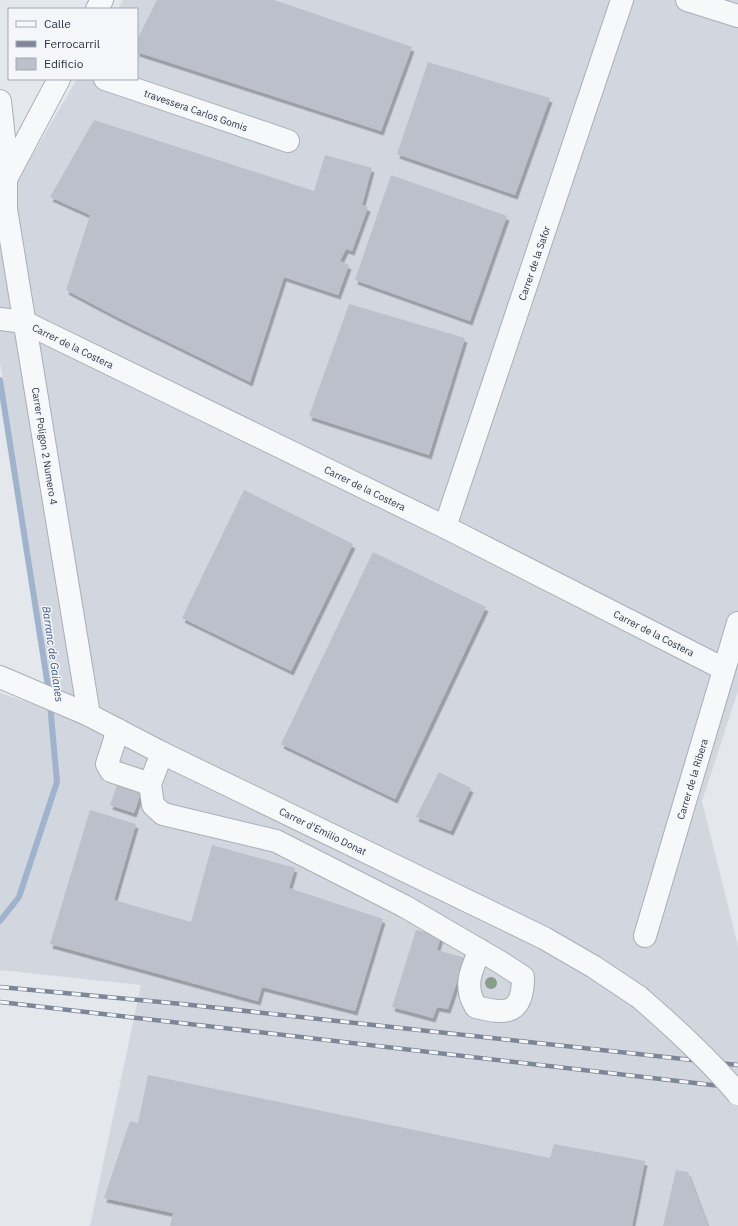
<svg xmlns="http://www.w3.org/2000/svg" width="738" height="1226" viewBox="0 0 738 1226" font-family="'IBM Plex Sans',sans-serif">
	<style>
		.built { fill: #d2d6de }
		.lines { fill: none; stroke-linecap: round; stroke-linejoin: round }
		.stream { stroke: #9fb4cc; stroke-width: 6 }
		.building { fill: #bbc0ca; filter: url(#shadow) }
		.minor-casing { stroke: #a9aeb7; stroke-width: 24 }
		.minor { stroke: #f7f8fa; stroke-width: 22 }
		.rail-casing { stroke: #7d8696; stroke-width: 4.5 }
		.rail { stroke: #f4f6f9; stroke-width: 3; stroke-dasharray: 9; stroke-linecap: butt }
		.minor-bridge-casing { stroke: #a9aeb7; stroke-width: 24; stroke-linecap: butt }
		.minor-bridge { stroke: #f7f8fa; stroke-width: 22 }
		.tree { fill: #899d89 }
		.labels { text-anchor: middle; stroke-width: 3; stroke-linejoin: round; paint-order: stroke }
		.street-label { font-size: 10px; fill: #2b3445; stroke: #f4f6f9 }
		.water-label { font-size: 11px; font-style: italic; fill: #34527a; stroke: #f4f6f9 }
	</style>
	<defs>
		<filter id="shadow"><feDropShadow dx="2.5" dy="4.5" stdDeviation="0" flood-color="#0004"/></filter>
	</defs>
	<rect width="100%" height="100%" fill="#e4e7ec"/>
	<polygon class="built" points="123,0 738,0 738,691 702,801 738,946 738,1226 90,1226 141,985 0,970 0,693 54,711 0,362 0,210 77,79 137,79 137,9 118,9"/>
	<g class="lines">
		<g class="stream">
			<polyline points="0,380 49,693"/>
			<polyline points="0,921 19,897 57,782 50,704"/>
		</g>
	</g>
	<g class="building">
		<polygon points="157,0 274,0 412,47 381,131 137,52 137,40"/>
		<polygon points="428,62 550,98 515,195 397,154"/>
		<polygon points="94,120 314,191 325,155 372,168 362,205 368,207 352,251 346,249 340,261 349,265 338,295 284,277 250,382 119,318 66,290 90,215 50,197"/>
		<polygon points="391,175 507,216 470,321 355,280"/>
		<polygon points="349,304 465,338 429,455 309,416"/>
		<polygon points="244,490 353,544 291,671 182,618"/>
		<polygon points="373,552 486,607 395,799 281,744"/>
		<polygon points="439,772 471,788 451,831 416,817"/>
		<polygon points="117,785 141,793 134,813 110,805"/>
		<polygon points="90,810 136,824 114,900 191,922 212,845 295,868 289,888 383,919 355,1011 262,987 258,1001 50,944"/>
		<polygon points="416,930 441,936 437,950 465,958 448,1009 437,1007 433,1018 392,1007"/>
		<polygon points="148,1075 550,1158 554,1144 645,1161 632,1226 170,1226 173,1213 104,1198 130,1121 138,1123"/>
		<polygon points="676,1170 688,1172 708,1226 663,1226"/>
	</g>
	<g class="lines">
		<g class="minor-casing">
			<g id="minor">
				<polyline points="687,0 738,16"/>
				<polyline points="97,9 102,0"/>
				<polyline points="105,79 288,141"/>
				<polyline points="0,101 6,157 6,209 89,715"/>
				<polyline points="7,177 59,79"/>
				<polyline points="0,319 24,322 445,527 724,669"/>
				<polyline points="445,527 622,0"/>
				<polyline points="0,677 89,715 162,753 544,938 594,967 639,997"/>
				<polyline points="118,730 107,764 111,771 150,784"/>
				<path d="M 162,753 L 150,784 L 153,805 L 163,814 L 276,841 L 404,906 L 500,962 L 523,977 C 523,1014 507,1015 476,1007 C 463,987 471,970 480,950"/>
				<polyline points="645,936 738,623"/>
			</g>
		</g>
		<use href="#minor" class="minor"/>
		<g class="rail-casing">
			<g id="rail">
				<polyline points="0,987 182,1004 738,1065"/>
				<polyline points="0,1002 738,1088"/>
			</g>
		</g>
		<use href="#rail" class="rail"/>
		<g class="minor-bridge-casing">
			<path id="minor-bridge" d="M 639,997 C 675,1028 708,1058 738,1094"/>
		</g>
		<use href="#minor-bridge" class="minor-bridge"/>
	</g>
	<circle class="tree" cx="491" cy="983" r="6"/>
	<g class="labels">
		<g class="street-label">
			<text transform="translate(196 110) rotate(19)" y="4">travessera Carlos Gomis</text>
			<text transform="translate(534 263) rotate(-71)" y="4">Carrer de la Safor</text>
			<text transform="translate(73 346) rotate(26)" y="4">Carrer de la Costera</text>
			<text transform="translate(45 446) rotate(81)" y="4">Carrer Poligon 2 Numero 4</text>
			<text transform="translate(365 488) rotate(26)" y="4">Carrer de la Costera</text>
			<text transform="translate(654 633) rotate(27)" y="4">Carrer de la Costera</text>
			<text transform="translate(692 779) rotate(-73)" y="4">Carrer de la Ribera</text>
			<text transform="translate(323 831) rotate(26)" y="4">Carrer d'Emilio Donat</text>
		</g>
		<g class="water-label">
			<text transform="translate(53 654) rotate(82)" y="4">Barranc de Gaianes</text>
		</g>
	</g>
	<rect x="8" y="8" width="130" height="72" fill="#f4f6f9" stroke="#a4a8b1"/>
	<rect x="16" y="21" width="20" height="6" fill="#f7f8fa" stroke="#a4a8b1"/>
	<text x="44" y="28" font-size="12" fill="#2b3445">Calle</text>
	<rect x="16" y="41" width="20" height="6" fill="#7d8696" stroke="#a4a8b1"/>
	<text x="44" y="48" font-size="12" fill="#2b3445">Ferrocarril</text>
	<rect x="16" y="58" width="20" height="12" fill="#bbc0ca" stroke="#a4a8b1"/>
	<text x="44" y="68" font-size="12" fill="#2b3445">Edificio</text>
</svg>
